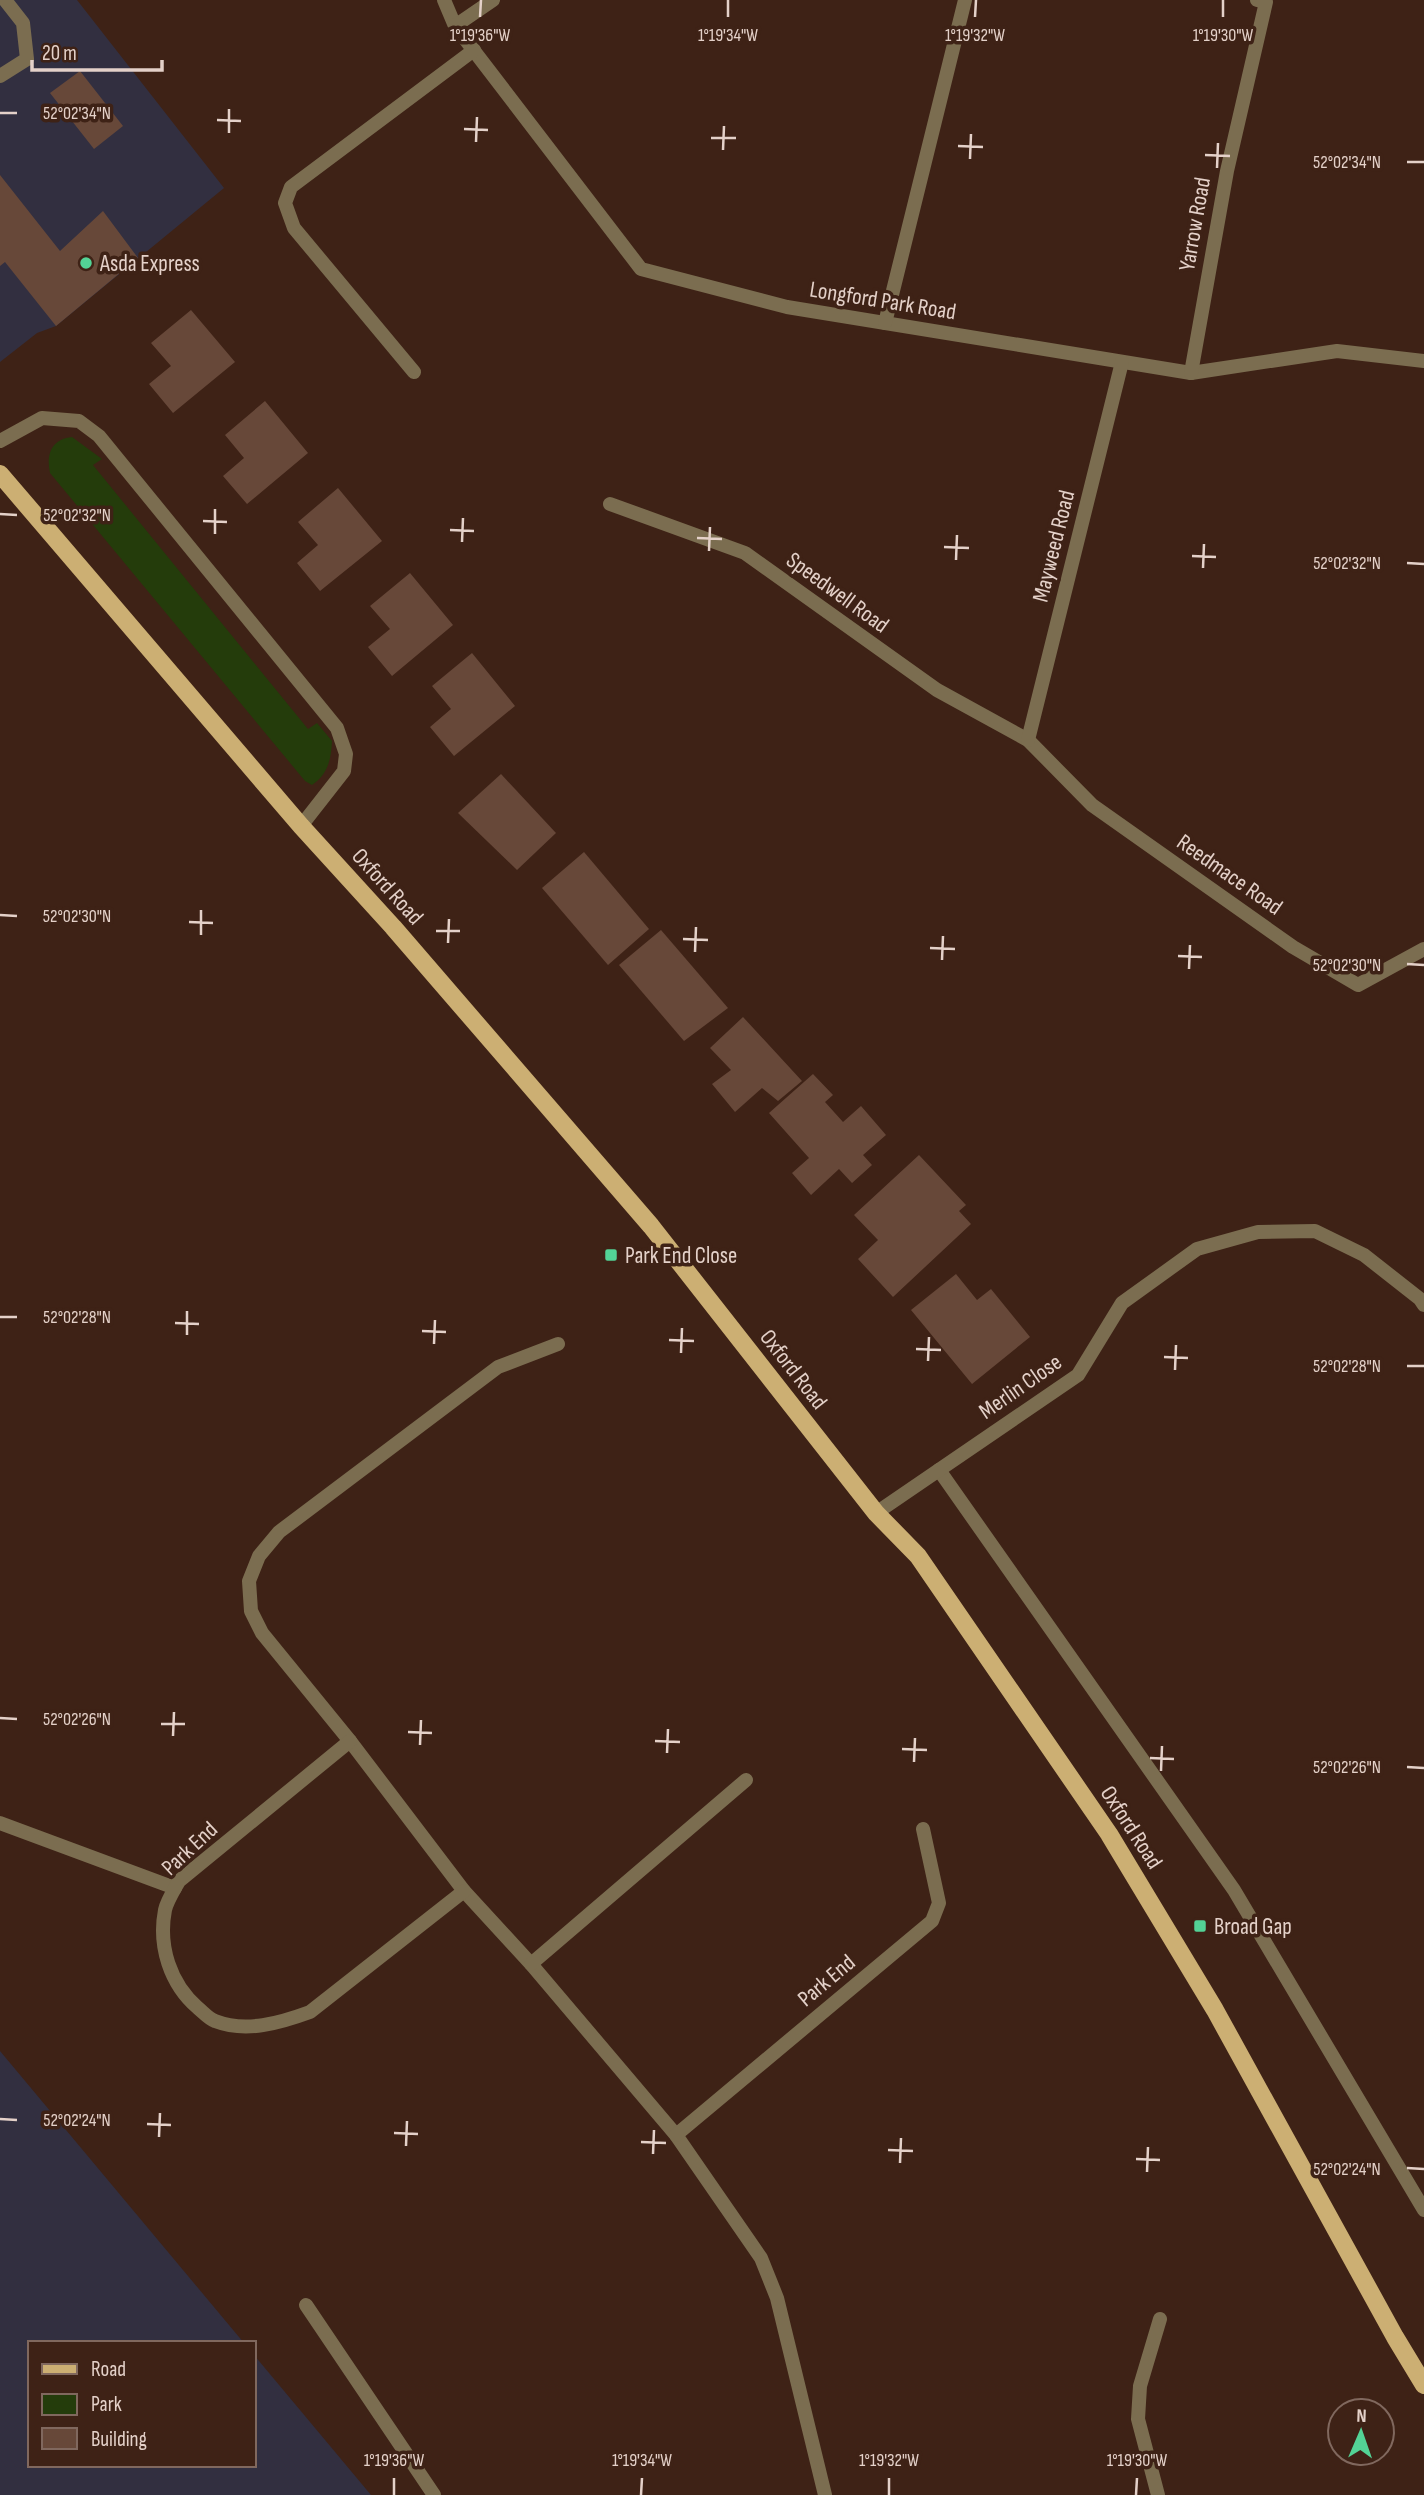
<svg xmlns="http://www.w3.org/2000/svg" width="1424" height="2495" viewBox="0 0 1424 2495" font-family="'Sofia Sans Condensed',sans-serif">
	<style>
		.commercial { fill: #322f40 }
		.green { fill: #243c0b }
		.building { fill: #674839 }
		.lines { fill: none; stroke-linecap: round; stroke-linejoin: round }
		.service { stroke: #7b6d50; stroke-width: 14 }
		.minor { stroke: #7b6d50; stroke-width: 14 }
		.primary { stroke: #ccaf73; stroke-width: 18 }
		.ticks { fill: none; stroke: #e4d1c9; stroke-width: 2.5 }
		.poi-dot { fill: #53d396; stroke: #3e2216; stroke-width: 2.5 }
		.labels { text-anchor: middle; stroke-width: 7; stroke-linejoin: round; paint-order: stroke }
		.street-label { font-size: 23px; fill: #e4d1c9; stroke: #3e2216 }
		.poi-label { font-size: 23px; fill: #e4d1c9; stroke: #3e2216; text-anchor: start }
		.ticks-label { font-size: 18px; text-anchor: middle; fill: #e4d1c9; stroke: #3e2216; stroke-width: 7; stroke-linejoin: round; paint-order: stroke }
	</style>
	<rect width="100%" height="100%" fill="#3e2216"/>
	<g class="commercial">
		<polygon points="0,0 77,0 224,188 56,326 37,333 0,362"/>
		<polygon points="0,2051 244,2343 30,2343 30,2465 254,2465 254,2355 371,2495 0,2495"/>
	</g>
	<path class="green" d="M 72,437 L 102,459 L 93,465 L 308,729 L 317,723 L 332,741 C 331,760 328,774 312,785 L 305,781 L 50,473 C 46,455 51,439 72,437 Z"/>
	<g class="building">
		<polygon points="80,71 123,126 94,149 50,93"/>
		<polygon points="0,175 60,251 103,211 138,258 56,326 5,262 0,266"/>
		<polygon points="191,310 235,362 173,413 149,384 171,366 151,343"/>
		<polygon points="265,401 308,453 247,504 223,476 244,458 225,435"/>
		<polygon points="338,488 382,541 320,591 297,563 318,545 298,522"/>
		<polygon points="410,573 453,625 392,676 368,647 390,629 370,606"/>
		<polygon points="472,653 515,706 454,756 430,727 451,709 432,686"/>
		<polygon points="501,774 556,833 517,870 458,813"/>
		<polygon points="584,852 649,929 608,965 542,888"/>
		<polygon points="661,930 728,1008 684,1041 619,965"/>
		<polygon points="743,1017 802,1081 778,1101 762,1088 735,1112 712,1084 731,1070 710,1048"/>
		<polygon points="813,1074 833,1095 825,1102 843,1122 861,1106 886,1135 863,1155 872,1165 852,1183 839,1169 811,1195 792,1173 809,1158 769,1113"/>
		<polygon points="919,1155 966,1205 959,1211 971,1224 893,1297 858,1259 878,1240 854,1215"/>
		<polygon points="956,1274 977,1300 991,1289 1030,1337 972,1384 911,1310"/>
	</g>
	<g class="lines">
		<g class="service">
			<polyline points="0,76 27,59 23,23 5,0"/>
			<polyline points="0,1823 175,1888"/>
			<polyline points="306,2305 434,2495"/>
		</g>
		<g class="minor">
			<polyline points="444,0 455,26 641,269 787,307 1191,373 1337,351 1424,361"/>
			<polyline points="455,26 493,0"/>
			<polyline points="885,323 965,0"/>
			<polyline points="414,372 294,228 285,203 291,187 474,50"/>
			<polyline points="1191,373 1227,171 1266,2 1257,0"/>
			<polyline points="0,441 42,418 79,421 99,436 337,728 346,754 344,771 301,826"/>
			<polyline points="610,504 745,553 937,690 1028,740 1092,805 1293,947 1358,985 1424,949"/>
			<polyline points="1028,740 1122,362"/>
			<polyline points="558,1344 498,1367 279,1532 259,1556 249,1581 251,1611 262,1633 350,1741 464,1891 531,1964 676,2135 761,2258 777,2298 825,2495"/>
			<polyline points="939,1470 1234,1890 1424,2210"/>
			<polyline points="876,1513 1078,1375 1122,1303 1197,1249 1258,1232 1315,1231 1364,1255 1420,1299 1424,1305"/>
			<path d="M 350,1741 L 179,1881 C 174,1890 167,1901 165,1910 C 158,1946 170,1984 198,2008 C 203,2012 209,2019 215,2021 C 246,2033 280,2023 310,2012 L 464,1891"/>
			<polyline points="531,1964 746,1780"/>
			<polyline points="676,2135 932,1921 939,1903 923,1829"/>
			<polyline points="1158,2495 1138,2419 1140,2386 1160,2319"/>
		</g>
		<polyline class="primary" points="0,474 301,826 393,927 651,1226 876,1513 918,1556 1109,1834 1215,2010 1395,2337 1424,2385"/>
	</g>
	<path class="ticks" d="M 480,17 L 481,0M 728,17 L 728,0M 975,17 L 976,0M 1223,17 L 1223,0M 0,113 L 17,113M 217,120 L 241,121M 464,129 L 488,130M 229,133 L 229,109M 711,138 L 736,138M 476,142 L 477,117M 958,146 L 983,147M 723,150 L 724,126M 1205,155 L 1230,156M 970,159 L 971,134M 1407,162 L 1424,162M 1217,168 L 1218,143M 0,514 L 17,515M 203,521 L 227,522M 450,530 L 474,531M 215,534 L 215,509M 697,538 L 722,539M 462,542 L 463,518M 944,547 L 969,548M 709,551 L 710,527M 1192,556 L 1216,557M 956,560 L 957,535M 1407,563 L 1424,564M 1203,568 L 1204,544M 0,915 L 17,916M 189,922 L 213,923M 436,931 L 460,931M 201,935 L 201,910M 683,939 L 708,940M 448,943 L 449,919M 930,948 L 955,949M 695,952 L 696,927M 1178,956 L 1202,957M 942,960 L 943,936M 1407,964 L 1424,965M 1189,969 L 1190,945M 0,1317 L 17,1317M 175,1323 L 199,1324M 422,1331 L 446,1332M 187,1335 L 187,1311M 669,1340 L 694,1341M 434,1344 L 435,1320M 916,1349 L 941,1350M 681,1353 L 682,1328M 1164,1357 L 1188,1358M 928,1361 L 929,1337M 1407,1366 L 1424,1366M 1175,1370 L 1176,1345M 0,1718 L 17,1719M 161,1724 L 185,1724M 408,1732 L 432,1733M 173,1736 L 174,1712M 655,1741 L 680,1742M 420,1745 L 421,1720M 902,1749 L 927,1750M 667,1753 L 668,1729M 1150,1758 L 1174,1759M 914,1762 L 915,1738M 1407,1767 L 1424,1768M 1161,1771 L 1162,1746M 0,2119 L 17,2120M 147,2124 L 171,2125M 394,2133 L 418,2134M 159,2137 L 160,2113M 641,2142 L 666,2143M 406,2146 L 407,2121M 888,2150 L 913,2151M 653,2154 L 654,2130M 1136,2159 L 1160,2160M 900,2163 L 901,2138M 1407,2168 L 1424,2169M 1147,2172 L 1148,2147M 394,2495 L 394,2478M 641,2495 L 642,2478M 889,2495 L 889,2478M 1136,2495 L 1137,2478"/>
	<g class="poi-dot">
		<circle cx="86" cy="263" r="7"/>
		<rect x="604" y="1248" width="14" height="14" rx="3.5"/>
		<rect x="1193" y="1919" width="14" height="14" rx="3.5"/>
	</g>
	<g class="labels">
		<g class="street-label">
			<text transform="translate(1194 224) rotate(-80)" y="8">Yarrow Road</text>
			<text transform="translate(883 300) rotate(9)" y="8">Longford Park Road</text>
			<text transform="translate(1053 546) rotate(-76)" y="8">Mayweed Road</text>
			<text transform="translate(838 592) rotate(36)" y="8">Speedwell Road</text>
			<text transform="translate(1230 874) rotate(35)" y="8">Reedmace Road</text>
			<text transform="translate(388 886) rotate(48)" y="8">Oxford Road</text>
			<text transform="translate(794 1369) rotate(52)" y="8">Oxford Road</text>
			<text transform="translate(1020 1386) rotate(-35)" y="8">Merlin Close</text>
			<text transform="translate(1132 1827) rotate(57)" y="8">Oxford Road</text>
			<text transform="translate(189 1848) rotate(-43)" y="8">Park End</text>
			<text transform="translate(826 1980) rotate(-40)" y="8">Park End</text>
		</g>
		<g class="poi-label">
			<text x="100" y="271">Asda Express</text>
			<text x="625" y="1263">Park End Close</text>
			<text x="1214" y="1934">Broad Gap</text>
		</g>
	</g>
	<g class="ticks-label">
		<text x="480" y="41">1°19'36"W</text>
		<text x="728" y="41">1°19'34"W</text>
		<text x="975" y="41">1°19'32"W</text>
		<text x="1223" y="41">1°19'30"W</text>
		<text x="77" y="119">52°02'34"N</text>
		<text x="1347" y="168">52°02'34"N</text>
		<text x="77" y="521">52°02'32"N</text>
		<text x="1347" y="569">52°02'32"N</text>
		<text x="77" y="922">52°02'30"N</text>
		<text x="1347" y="971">52°02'30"N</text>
		<text x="77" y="1323">52°02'28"N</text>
		<text x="1347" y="1372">52°02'28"N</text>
		<text x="77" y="1725">52°02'26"N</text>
		<text x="1347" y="1773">52°02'26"N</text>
		<text x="77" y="2126">52°02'24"N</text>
		<text x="1347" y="2175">52°02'24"N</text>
		<text x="394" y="2466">1°19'36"W</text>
		<text x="642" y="2466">1°19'34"W</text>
		<text x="889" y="2466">1°19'32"W</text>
		<text x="1137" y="2466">1°19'30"W</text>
	</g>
	<rect x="28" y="2341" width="228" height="126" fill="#3e2216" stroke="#80685e" stroke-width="2"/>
	<rect x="42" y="2364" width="35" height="10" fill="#ccaf73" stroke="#80685e" stroke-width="2"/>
	<text x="91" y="2376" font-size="21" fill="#e4d1c9">Road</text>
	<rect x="42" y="2394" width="35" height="21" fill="#243c0b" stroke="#80685e" stroke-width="2"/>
	<text x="91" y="2411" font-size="21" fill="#e4d1c9">Park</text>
	<rect x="42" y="2428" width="35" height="21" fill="#674839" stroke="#80685e" stroke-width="2"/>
	<text x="91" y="2446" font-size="21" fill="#e4d1c9">Building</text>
	<g transform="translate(1361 2432) rotate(2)"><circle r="33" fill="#3e2216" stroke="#80685e" stroke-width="2"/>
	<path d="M0-5L12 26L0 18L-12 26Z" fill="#53d396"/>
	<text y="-10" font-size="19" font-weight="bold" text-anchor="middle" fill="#e4d1c9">N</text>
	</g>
	<path d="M32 60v10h130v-10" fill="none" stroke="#e4d1c9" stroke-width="3.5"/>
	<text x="42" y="60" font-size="21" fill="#e4d1c9" stroke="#3e2216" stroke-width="5" paint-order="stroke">20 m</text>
</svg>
